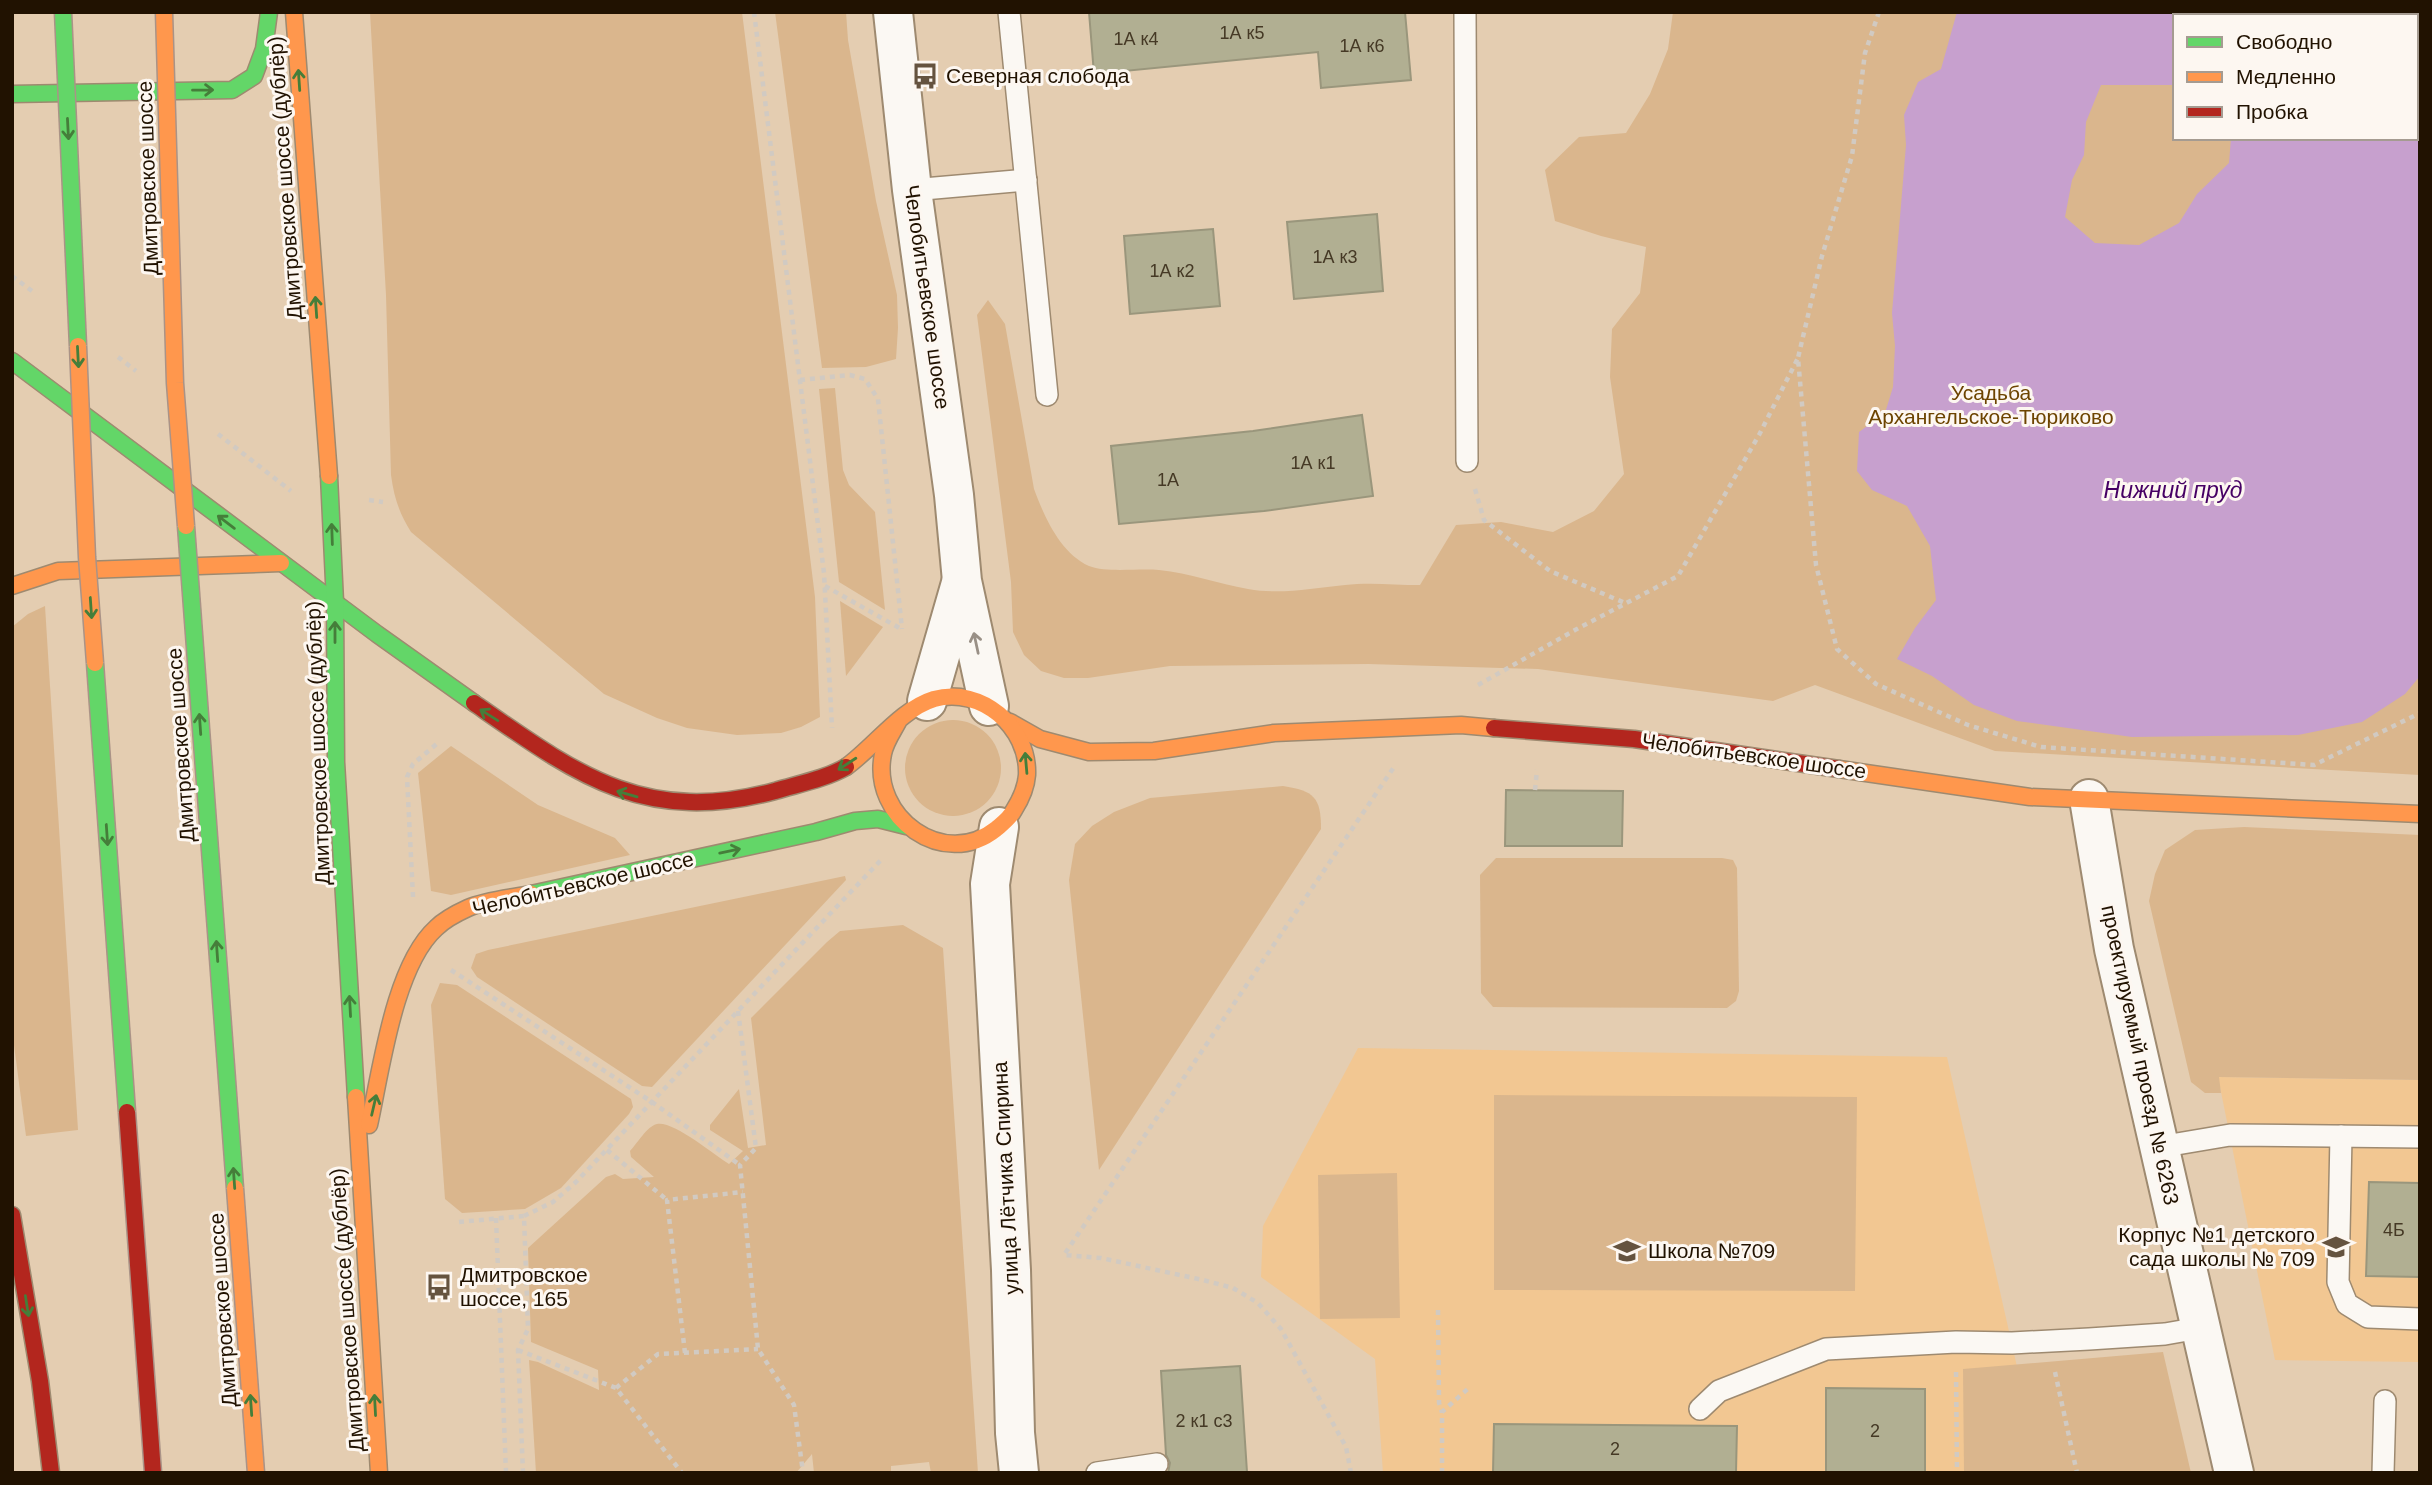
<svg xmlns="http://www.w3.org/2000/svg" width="2432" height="1485" viewBox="0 0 2432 1485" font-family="Helvetica,sans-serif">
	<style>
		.built { fill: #f2c792 }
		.green { fill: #dab68d; fill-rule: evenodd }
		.water { fill: #c7a0ce; fill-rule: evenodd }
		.building { fill: #b1af92; stroke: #9a967c; stroke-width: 2 }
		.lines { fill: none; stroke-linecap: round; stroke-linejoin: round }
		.lane-casing { stroke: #9e8a70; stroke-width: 24 }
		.street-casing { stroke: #9e8a70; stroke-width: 42 }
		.fast-casing { stroke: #9e8a70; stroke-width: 19 }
		.slow-casing { stroke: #9e8a70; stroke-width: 19 }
		.jam-casing { stroke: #9e8a70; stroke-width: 19 }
		.path { stroke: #d1cac2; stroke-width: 4.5; stroke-dasharray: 5 5; stroke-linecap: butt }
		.lane { stroke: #fbf8f3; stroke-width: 21 }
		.street { stroke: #fbf8f3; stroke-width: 38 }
		.fast { stroke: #63d668; stroke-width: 16 }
		.slow { stroke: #ff974d; stroke-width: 16 }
		.jam { stroke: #b3261e; stroke-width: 16 }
		.fast-bridge-casing { stroke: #aa9387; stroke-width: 19; stroke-linecap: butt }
		.slow-bridge-casing { stroke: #aa9387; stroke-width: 19; stroke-linecap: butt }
		.jam-bridge-casing { stroke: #aa9387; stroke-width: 19; stroke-linecap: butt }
		.fast-bridge { stroke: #63d668; stroke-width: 16 }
		.slow-bridge { stroke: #ff974d; stroke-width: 16 }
		.jam-bridge { stroke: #b3261e; stroke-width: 16 }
		.oneway { stroke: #457e3a }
		.oneway2 { stroke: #999086 }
		.labels { text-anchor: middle; stroke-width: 6; stroke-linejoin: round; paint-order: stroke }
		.number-label { font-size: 18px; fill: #453925 }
		.poi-label { font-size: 21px; fill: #211201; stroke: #fdf7f1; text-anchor: start }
		.street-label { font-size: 21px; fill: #211201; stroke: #fdf7f1 }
		.park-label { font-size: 21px; fill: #6d4401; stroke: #fdf7f1 }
		.water-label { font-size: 23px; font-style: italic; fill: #460064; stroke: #fdf7f1 }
	</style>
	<rect width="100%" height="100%" fill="#e4cdb1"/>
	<g class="built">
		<polygon points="1358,1048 1947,1057 2041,1473 1383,1473 1375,1359 1261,1277 1263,1226"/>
		<polygon points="2218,1077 2420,1080 2420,1362 2275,1360"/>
	</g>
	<g class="green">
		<path d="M 370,12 L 742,12 L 815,597 L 820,717 L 801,727 L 781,733 L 737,735 L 687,728 L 657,718 L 604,694 L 411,532 C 399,513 394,497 391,475 L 386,295 Z"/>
		<polygon points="775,12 846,12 848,40 876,201 897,295 898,328 896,359 866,367 822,368"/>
		<path d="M 1673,12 L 2420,12 L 2420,775 L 1995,751 L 1815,685 L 1773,701 L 1538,669 L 1368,664 L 1170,666 L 1088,678 L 1064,678 L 1041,671 L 1024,655 L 1013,632 L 1011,582 L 977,315 L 988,300 L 1005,324 L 1034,489 C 1044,516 1060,553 1089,566 C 1107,573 1139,568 1159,570 C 1190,573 1218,584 1248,589 C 1281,595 1312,588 1345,585 C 1369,582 1395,585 1420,585 L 1456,525 L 1501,522 L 1553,532 L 1594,511 L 1624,474 L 1610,377 L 1612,329 L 1640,293 L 1646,247 L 1601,236 L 1555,221 L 1545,170 L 1579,137 L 1626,133 L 1650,94 L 1668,49 ZM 2175,16 L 2416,16 L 2416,138 L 2175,138 Z"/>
		<polygon points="835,388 843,470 849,485 875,512 885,610 839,582 819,389"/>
		<polygon points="840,601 883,627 846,676"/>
		<polygon points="45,606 78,1130 26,1136 12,1030 12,627 28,614"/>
		<circle cx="953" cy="768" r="48"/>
		<polygon points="451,746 538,805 615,838 630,855 451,895 431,891 418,773"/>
		<path d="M 1283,786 C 1314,791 1321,797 1321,829 L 1099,1170 L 1069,880 L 1075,844 L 1092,826 L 1114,812 L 1150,798 Z"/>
		<polygon points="2244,827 2420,835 2420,1080 2219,1077 2221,1093 2205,1093 2191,1082 2149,901 2155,874 2165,850 2195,830"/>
		<polygon points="1496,858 1722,858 1733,860 1737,868 1739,991 1736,1001 1727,1008 1493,1007 1481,993 1480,875"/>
		<polygon points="845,876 846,880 652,1087 642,1086 477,977 471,968 476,954 488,950"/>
		<path d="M 903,925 L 943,948 L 978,1473 L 931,1473 L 929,1462 L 891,1466 L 891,1473 L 814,1473 L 812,1454 L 796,1473 L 536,1473 L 529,1360 L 538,1362 L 599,1390 L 598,1370 L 531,1342 L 528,1248 L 606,1177 L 615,1174 L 623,1179 L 654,1177 L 631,1157 L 630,1151 C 637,1144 647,1126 657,1124 C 674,1121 714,1155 729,1164 L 743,1151 L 710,1130 L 710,1125 L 739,1089 L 748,1148 L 766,1145 L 751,1018 L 827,942 L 840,931 Z"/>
		<polygon points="440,983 457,985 631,1099 633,1107 629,1114 561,1188 525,1209 462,1213 445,1199 431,1005"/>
		<polygon points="1494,1095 1857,1097 1855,1291 1494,1290"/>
		<polygon points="1397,1173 1400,1318 1320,1319 1318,1175"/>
		<polygon points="2163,1352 2191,1473 1964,1473 1963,1369"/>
	</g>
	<path class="water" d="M 1957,12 L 2420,12 L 2420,676 L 2405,694 L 2362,722 L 2298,735 L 2132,737 L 2017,721 L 1974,705 L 1932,676 L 1897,659 L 1915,628 L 1936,600 L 1930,546 L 1907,506 L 1872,490 L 1857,471 L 1859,432 L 1885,413 L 1893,387 L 1895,346 L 1892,313 L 1906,145 L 1904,115 L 1918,82 L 1941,69 ZM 2175,16 L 2416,16 L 2416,138 L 2231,138 L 2229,163 L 2197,194 L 2179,223 L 2139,245 L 2095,243 L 2065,217 L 2072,180 L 2084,155 L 2086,122 L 2101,85 L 2175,85 Z"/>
	<g class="building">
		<polygon points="1089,12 1405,12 1411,80 1321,88 1318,52 1094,74"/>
		<polygon points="1377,214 1383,291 1294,299 1287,222"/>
		<polygon points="1213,229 1220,306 1130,314 1124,236"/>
		<polygon points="1362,415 1373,496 1264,511 1119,524 1111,446 1253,431"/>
		<polygon points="1506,790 1623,791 1622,846 1505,846"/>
		<polygon points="2369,1182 2420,1183 2420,1277 2366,1276"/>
		<polygon points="1240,1366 1247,1472 1168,1473 1170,1463 1166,1455 1161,1371"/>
		<polygon points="1826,1388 1925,1389 1925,1473 1826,1473"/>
		<polygon points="1494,1424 1737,1426 1736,1473 1493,1473"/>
	</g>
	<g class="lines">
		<g class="lane-casing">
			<g id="lane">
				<polyline points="1009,12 1047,395"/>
				<polyline points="1465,12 1467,461"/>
				<polyline points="912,190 1026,180"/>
				<polyline points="2341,1136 2338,1282 2347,1304 2368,1317 2420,1319"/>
				<polyline points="2159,1147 2230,1135 2420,1137"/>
				<polyline points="1700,1409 1719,1391 1826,1349 1956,1342 2012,1343 2089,1339 2165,1334 2199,1328"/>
				<polyline points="1097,1473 1157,1464"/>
				<polyline points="2383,1473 2385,1401"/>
			</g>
		</g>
		<g class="street-casing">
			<g id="street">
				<polyline points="893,12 912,190 954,495 962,581 989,706"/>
				<polyline points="927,701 961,583"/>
				<polyline points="2089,799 2114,949 2234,1473"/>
				<polyline points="999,827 990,884 1011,1270 1015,1433 1019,1473"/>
			</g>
		</g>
		<g class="fast-casing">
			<g id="fast">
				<polyline points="12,94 232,90 254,76 264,49 269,12"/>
				<polyline points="12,361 377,634 474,703"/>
				<polyline points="329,476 335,602 336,762 356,1097"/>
				<polyline points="531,894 816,832 855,821 878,819 906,826"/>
			</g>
		</g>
		<g class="slow-casing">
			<g id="slow">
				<polyline points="294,12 329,476"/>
				<polyline points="12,586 58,571 281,563"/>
				<polyline points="1010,722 1040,739 1089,752 1154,751 1274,733 1461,725 1494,728"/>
				<path d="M 846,767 C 874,747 901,709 934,699 C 981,686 1029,727 1027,775 C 1026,788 1021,799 1014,810 C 1010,818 1003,823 996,829 C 944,871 870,817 883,754 C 885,742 894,730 899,720"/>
				<polyline points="1839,769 2030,797 2420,814"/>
				<polyline points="356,1097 379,1473"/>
				<path d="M 369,1125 C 381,1071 394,966 436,928 C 444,920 457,913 468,908 C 486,900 511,898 531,894"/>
			</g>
		</g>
		<g class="jam-casing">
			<g id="jam">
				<path d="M 474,703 C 576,774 644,826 775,791 C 798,784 825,779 846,767"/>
				<polyline points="1494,728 1634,739 1839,769"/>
				<polyline points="12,1215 40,1381 51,1473"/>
			</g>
		</g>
		<g class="path">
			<polyline points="754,12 824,573 832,728"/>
			<polyline points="1879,12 1865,53 1852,156 1822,256 1798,358 1816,565 1837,649 1876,684 1968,725 2041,747 2314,765 2420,713"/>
			<polyline points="12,276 36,294"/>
			<polyline points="118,357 136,371"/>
			<polyline points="800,380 850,375 865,379 878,399 902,629"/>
			<polyline points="218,434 291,491"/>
			<polyline points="1475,489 1484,520 1550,571 1625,603"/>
			<polyline points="369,500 383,502"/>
			<polyline points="825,586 903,630"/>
			<polyline points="1478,685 1575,630 1678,576 1759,435 1798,358"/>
			<polyline points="1535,790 1537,770"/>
			<polyline points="413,897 407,777 413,764 440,741"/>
			<polyline points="451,970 652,1102 740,1165"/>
			<polyline points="738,1011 756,1148 740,1165 758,1349 794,1405 803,1473"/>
			<polyline points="607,1150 667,1200"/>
			<polyline points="524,1216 553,1202 576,1182 881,860"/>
			<polyline points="496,1218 506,1473"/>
			<polyline points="459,1222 524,1216 528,1329 518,1350 523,1473"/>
			<polyline points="1438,1310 1439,1403 1442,1412"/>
			<polyline points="518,1350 616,1388 682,1473"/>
			<polyline points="685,1353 667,1200 743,1192"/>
			<polyline points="1956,1372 1957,1473"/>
			<polyline points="2055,1372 2077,1473"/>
			<polyline points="616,1388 658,1354 758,1349"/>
			<polyline points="1351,1473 1346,1447 1281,1329 1258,1303 1233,1288 1203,1280 1101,1258 1064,1255 1394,767"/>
			<polyline points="1442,1473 1442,1412 1471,1386"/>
		</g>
		<use href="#lane" class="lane"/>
		<use href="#street" class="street"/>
		<use href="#fast" class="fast"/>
		<use href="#slow" class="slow"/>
		<use href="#jam" class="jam"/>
		<g class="fast-bridge-casing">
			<g id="fast-bridge">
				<polyline points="63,12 78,346"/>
				<polyline points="186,526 235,1188"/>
				<polyline points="95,663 127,1112"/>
			</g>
		</g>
		<g class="slow-bridge-casing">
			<g id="slow-bridge">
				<polyline points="164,12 175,383 186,526"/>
				<polyline points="78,346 87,557 95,663"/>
				<polyline points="235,1188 256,1473"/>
			</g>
		</g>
		<g class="jam-bridge-casing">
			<polyline id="jam-bridge" points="127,1112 153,1473"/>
		</g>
		<use href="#fast-bridge" class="fast-bridge"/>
		<use href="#slow-bridge" class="slow-bridge"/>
		<use href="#jam-bridge" class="jam-bridge"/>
	</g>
	<defs><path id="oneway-shaft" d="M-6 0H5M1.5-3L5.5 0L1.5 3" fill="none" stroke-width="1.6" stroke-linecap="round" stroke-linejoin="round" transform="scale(1.75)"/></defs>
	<g class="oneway">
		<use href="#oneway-shaft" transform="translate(299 80) rotate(-94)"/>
		<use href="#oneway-shaft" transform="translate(203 90) rotate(-1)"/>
		<use href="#oneway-shaft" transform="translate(68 129) rotate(87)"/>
		<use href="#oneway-shaft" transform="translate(316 307) rotate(-94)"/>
		<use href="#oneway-shaft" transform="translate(78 357) rotate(87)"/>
		<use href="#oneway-shaft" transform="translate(226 522) rotate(-143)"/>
		<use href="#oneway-shaft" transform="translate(332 534) rotate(-92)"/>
		<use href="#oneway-shaft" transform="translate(91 608) rotate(86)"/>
		<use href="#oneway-shaft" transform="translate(335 632) rotate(-90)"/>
		<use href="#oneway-shaft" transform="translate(489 715) rotate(-148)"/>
		<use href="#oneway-shaft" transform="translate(200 724) rotate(-94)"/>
		<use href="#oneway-shaft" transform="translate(1026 763) rotate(-95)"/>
		<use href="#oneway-shaft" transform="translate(847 764) rotate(147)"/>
		<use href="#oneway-shaft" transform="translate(627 794) rotate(-164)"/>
		<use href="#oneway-shaft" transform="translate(107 835) rotate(86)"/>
		<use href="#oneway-shaft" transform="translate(730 851) rotate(-12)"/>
		<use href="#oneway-shaft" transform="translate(217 951) rotate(-94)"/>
		<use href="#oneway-shaft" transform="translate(350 1006) rotate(-93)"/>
		<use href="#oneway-shaft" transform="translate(374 1105) rotate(-77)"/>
		<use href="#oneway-shaft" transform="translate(234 1178) rotate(-94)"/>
		<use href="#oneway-shaft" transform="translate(27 1306) rotate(81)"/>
		<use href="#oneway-shaft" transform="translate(251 1405) rotate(-94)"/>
		<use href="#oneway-shaft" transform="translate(375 1405) rotate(-93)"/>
	</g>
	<use class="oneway2" href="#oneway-shaft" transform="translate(976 643) rotate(-102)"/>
	<defs>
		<g id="bus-bare" transform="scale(2.1)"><path d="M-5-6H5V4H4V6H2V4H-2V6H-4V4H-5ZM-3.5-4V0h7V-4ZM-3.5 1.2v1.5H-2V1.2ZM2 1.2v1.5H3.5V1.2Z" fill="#65533f" stroke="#fdf7f1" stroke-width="2.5" paint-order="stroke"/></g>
		<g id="school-bare" transform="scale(2.1)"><path d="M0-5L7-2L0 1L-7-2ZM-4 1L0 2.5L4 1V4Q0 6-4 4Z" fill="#65533f" stroke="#fdf7f1" stroke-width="2.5" paint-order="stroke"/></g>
	</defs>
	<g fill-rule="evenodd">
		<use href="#bus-bare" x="925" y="76"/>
		<use href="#school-bare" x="2336" y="1247"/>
		<use href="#school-bare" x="1627" y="1251"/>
		<use href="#bus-bare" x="439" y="1287"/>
	</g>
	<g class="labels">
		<g class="number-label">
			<text x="1242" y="39">1А к5</text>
			<text x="1136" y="45">1А к4</text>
			<text x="1362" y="52">1А к6</text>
			<text x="1335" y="263">1А к3</text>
			<text x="1172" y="277">1А к2</text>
			<text x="1313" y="469">1А к1</text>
			<text x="1168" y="486">1А</text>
			<text x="2394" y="1236">4Б</text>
			<text x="1204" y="1427">2 к1 с3</text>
			<text x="1875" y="1437">2</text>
			<text x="1615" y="1455">2</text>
		</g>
		<g class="poi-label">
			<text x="946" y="83">Северная слобода</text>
			<text x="2315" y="1242" text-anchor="end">Корпус №1 детского<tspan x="2315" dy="24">сада школы № 709</tspan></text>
			<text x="1648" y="1258">Школа №709</text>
			<text x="460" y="1282">Дмитровское<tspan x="460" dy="24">шоссе, 165</tspan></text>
		</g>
		<g class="street-label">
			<text transform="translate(148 178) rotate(-92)" y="7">Дмитровское шоссе</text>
			<text transform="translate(285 178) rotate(-94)" y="7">Дмитровское шоссе (дублёр)</text>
			<text transform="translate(927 297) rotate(82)" y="7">Челобитьевское шоссе</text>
			<text transform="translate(318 743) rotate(-92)" y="7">Дмитровское шоссе (дублёр)</text>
			<text transform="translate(181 745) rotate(-94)" y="7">Дмитровское шоссе</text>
			<text transform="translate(1754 756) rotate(8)" y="7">Челобитьевское шоссе</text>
			<text transform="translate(583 884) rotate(-13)" y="7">Челобитьевское шоссе</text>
			<text transform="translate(2140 1055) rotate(78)" y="7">проектируемый проезд № 6263</text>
			<text transform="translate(1006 1178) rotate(-93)" y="7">улица Лётчика Спирина</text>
			<text transform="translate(223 1310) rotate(-94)" y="7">Дмитровское шоссе</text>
			<text transform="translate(347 1310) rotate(-94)" y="7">Дмитровское шоссе (дублёр)</text>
		</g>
		<g class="park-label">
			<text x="1991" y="400">Усадьба<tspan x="1991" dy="24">Архангельское-Тюриково</tspan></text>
		</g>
		<g class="water-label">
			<text x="2173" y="498">Нижний пруд</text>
		</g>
	</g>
	<rect width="2432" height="1485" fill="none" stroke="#211201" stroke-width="28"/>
	<rect x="2173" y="14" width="245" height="126" fill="#fdf7f1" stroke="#a59b91" stroke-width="2"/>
	<rect x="2187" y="37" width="35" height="10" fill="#63d668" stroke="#a59b91" stroke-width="2"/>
	<text x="2236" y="49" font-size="21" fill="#211201">Свободно</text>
	<rect x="2187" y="72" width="35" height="10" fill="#ff974d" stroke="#a59b91" stroke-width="2"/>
	<text x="2236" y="84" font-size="21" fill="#211201">Медленно</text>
	<rect x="2187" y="107" width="35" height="10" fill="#b3261e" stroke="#a59b91" stroke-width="2"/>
	<text x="2236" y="119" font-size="21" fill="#211201">Пробка</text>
</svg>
